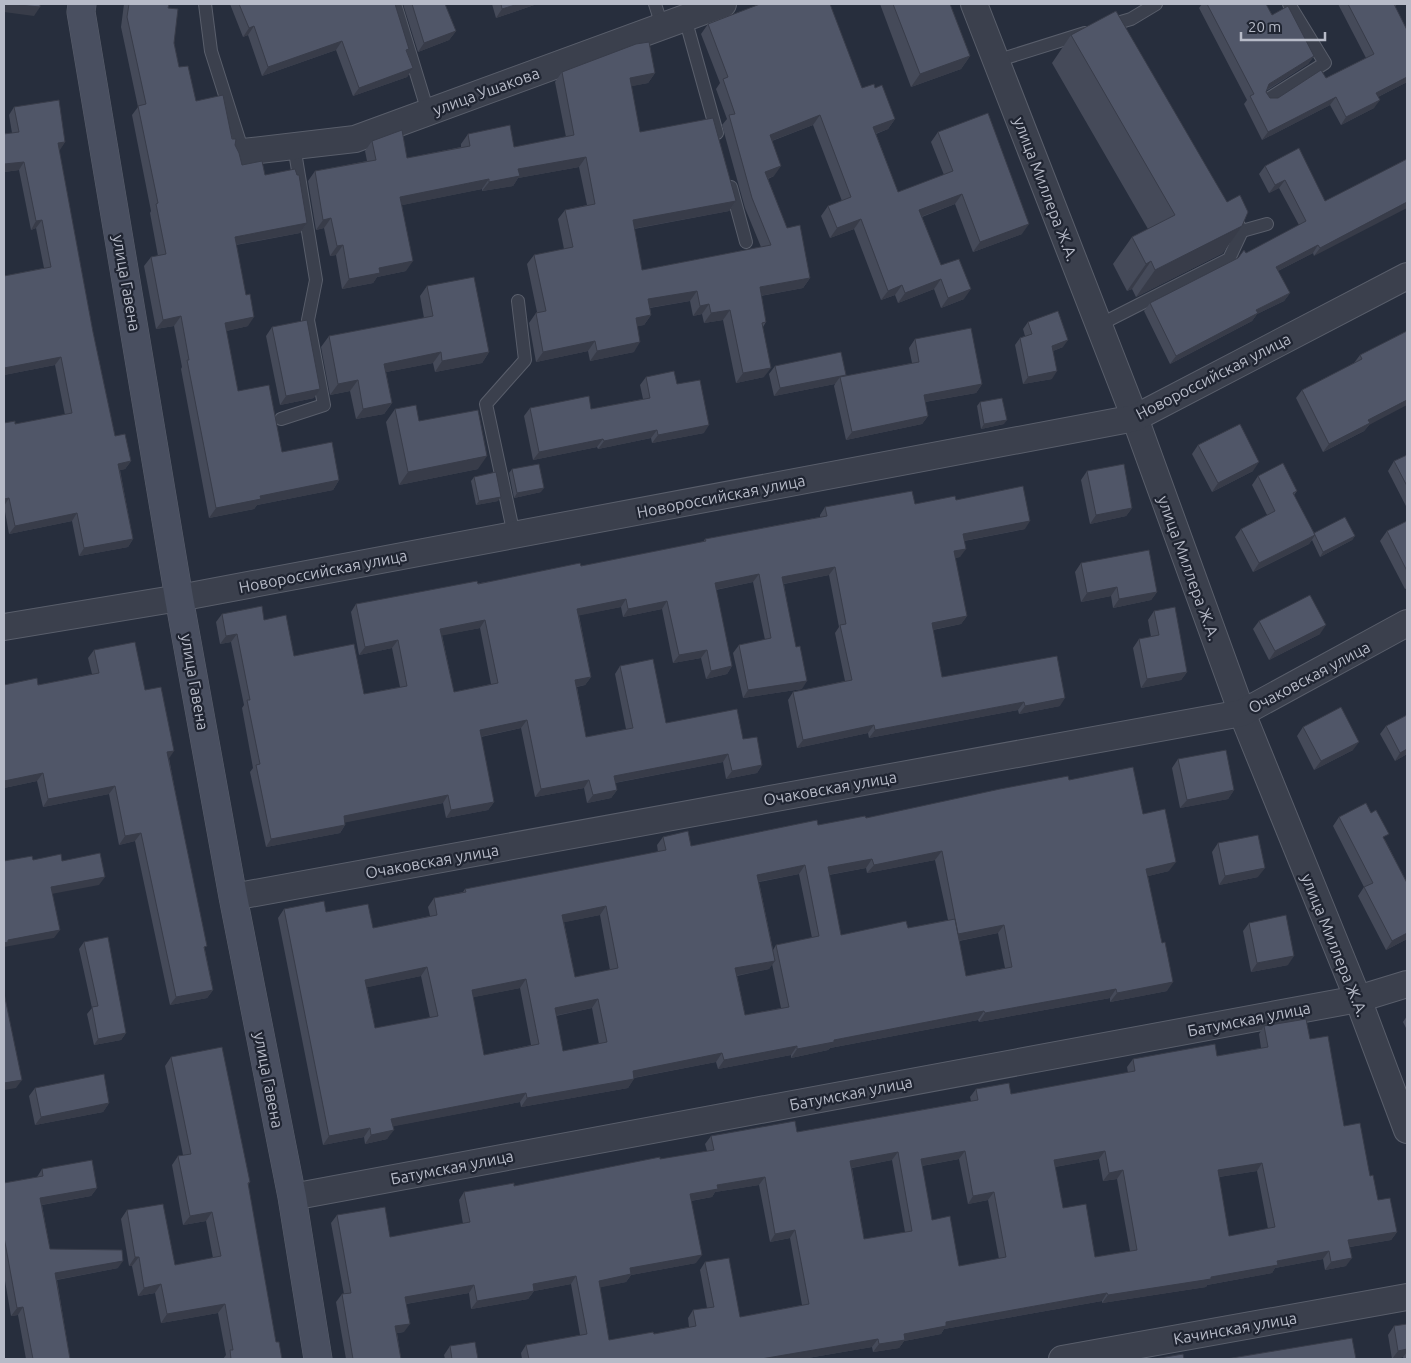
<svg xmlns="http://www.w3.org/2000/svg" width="1411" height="1363" viewBox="0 0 1411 1363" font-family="Ubuntu,sans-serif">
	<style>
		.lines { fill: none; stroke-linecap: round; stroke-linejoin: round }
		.lane-casing { stroke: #595e6b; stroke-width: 14 }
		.street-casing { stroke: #595e6b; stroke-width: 28 }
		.secondary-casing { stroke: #595e6b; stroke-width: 29 }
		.lane { stroke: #3b404d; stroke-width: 12 }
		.street { stroke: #3b404d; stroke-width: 26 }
		.secondary { stroke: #494f60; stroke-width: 28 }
		.wall { fill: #454a59; fill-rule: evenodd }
		.shaded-wall { fill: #383c49 }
		.building { fill: #505668; stroke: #383c49; fill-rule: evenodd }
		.labels { text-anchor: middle; stroke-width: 4.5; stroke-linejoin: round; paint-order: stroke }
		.street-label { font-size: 16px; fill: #b7bbc8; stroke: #202532 }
	</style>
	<rect width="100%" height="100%" fill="#272e3d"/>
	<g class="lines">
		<g class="lane-casing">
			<g id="lane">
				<polyline points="205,4 211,51 243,152"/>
				<polyline points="395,4 428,112"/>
				<polyline points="655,4 662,26"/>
				<polyline points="685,18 717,133"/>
				<polyline points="1107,26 1131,19 1156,4"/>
				<polyline points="996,61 1085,33"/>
				<polyline points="1268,99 1325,63 1289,4"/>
				<polyline points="731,187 746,242"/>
				<polyline points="1232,214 1242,231 1267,224"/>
				<polyline points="1099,325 1229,259 1242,231"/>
				<polyline points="281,419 324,405 308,320 316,280 294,146"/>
				<polyline points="514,535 486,404 525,360 518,301"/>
			</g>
		</g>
		<g class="street-casing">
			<g id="street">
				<polyline points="974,4 1135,418 1242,713 1358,999 1407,1130"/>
				<polyline points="243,152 355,139 723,4"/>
				<polyline points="4,627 179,598 1135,418 1407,276"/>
				<polyline points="233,897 1242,713 1407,623"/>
				<polyline points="292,1197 1358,999 1407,984"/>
				<polyline points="1062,1359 1407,1297"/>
			</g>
		</g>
		<g class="secondary-casing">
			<polyline id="secondary" points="82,4 81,12 179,598 233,897 292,1197 318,1359"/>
		</g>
		<use href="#lane" class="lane"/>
		<use href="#street" class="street"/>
		<use href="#secondary" class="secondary"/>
	</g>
	<g class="wall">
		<polygon points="124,4 169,4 168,8 174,43 179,67 196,101 232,139 235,145 242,165 265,175 307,223 300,233 236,245 248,326 226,331 238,391 282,452 339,480 333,490 257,505 254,509 209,518 181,369 182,367 174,326 156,329 144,266 151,257 158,256 150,213 151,211 132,115 138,107 121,27"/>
		<polygon points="230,4 395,4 407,51 413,68 407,77 353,96 336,50 262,76 248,35 243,37"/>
		<polygon points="403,4 445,4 456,31 449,40 418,52"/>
		<polygon points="492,4 537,4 496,18"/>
		<polygon points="880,4 950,4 970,56 961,69 911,87"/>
		<polygon points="1202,4 1266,4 1272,15 1314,56 1308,64 1266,91 1266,92 1270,98 1278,98 1326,78 1366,58 1338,4 1398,4 1395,6 1407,82 1378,97 1374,108 1341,125 1330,105 1262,140 1244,104 1247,100 1199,8"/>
		<polygon points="708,24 862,88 875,88 895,119 888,129 876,134 898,192 944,175 931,142 938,132 1022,234 973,252 955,204 922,217 941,265 964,299 941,308 934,289 898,303 895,295 881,300 854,229 830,238 821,216 828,206 842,201 813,125 772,141 774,176 768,179 787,228 810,278 803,288 761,296 766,322 763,327 764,377 736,383 723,320 704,323 702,314 693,316 690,301 650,308 651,315 644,325 637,326 634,352 590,361 588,351 536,362 529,323 536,313 537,312 527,264 534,255 564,249 558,219 565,210 587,205 579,167 518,178 513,186 482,191 482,189 402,205 406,271 377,277 373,283 342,289 336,255 330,256 324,228 316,230 308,181 315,171 367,161 365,151 372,141 407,158 461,147 461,144 468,134 514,147 566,137 555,82 562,72 655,73 648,83 631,86 640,132 736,201 729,211 634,229 642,270 761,247 745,208 722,125 727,119 716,89 720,83 701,34"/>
		<polygon points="1071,35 1223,253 1136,297 1132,289 1127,291 1113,264 1132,237 1148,229 1052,63"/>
		<polygon points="14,107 65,142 59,150 93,332 115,436 131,461 125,469 120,470 133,539 128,547 79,556 72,521 9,534 4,506 4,423 15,424 65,415 55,365 4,375 4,276 44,268 36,228 31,230 19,170 4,172 4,134 12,133 9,115"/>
		<polygon points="1407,159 1314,256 1313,253 1278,271 1290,293 1284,301 1257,314 1252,321 1170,364 1144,311 1150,303 1238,258 1246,253 1299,225 1279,188 1269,193 1259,174 1265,166 1325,201"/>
		<polygon points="427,286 489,352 482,363 435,372 433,363 386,372 392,403 384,414 356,419 350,391 330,395 321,347 329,336 424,318 420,296"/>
		<polygon points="1028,322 1063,347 1053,351 1052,379 1023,384 1015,345 1020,338 1025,336 1023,329"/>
		<polygon points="272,327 314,398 280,405 266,336"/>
		<polygon points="1407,331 1369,425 1364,431 1323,452 1296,398 1302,390 1354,363 1360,355"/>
		<polygon points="915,339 982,384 976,393 925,402 928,416 922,424 846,440 834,386 835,384 774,396 769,374 775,366 846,375 845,376 912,363 909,348"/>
		<polygon points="646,377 677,384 704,433 652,443 651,438 598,449 597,447 533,460 524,416 530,408 591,409 643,399 640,385"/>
		<polygon points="980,402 1004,424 981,429 977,406"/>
		<polygon points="395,409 419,421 478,469 399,485 386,422"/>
		<polygon points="1198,445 1253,471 1212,492 1192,454"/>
		<polygon points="1407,455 1407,508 1388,471 1394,461"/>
		<polygon points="512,469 541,492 514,498 509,473"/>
		<polygon points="1087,471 1132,508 1126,516 1090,524 1081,480"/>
		<polygon points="1258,476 1297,491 1294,495 1314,533 1355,536 1352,540 1320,557 1312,540 1309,544 1253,572 1235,537 1241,529 1267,515 1252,485"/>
		<polygon points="474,477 498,501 476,505 471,481"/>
		<path d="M 956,500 L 1025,529 L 964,541 L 960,557 L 955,558 L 967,616 L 961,624 L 933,630 L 942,677 L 1060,706 L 1019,714 L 1018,710 L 869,738 L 868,733 L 797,748 L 788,700 L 793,692 L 845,681 L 835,633 L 839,627 L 829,575 L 784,584 L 802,689 L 743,698 L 733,653 L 739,645 L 765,640 L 753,582 L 716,590 L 732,666 L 727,674 L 706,679 L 701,658 L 673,663 L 662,609 L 623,617 L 621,607 L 579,615 L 591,677 L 585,685 L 577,687 L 586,737 L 626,729 L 615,674 L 620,666 L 666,723 L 743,739 L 762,765 L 757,773 L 726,779 L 723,762 L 615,783 L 617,790 L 611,798 L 587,803 L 584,788 L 535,797 L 521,728 L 481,737 L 494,802 L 488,810 L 446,818 L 443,803 L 345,822 L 345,825 L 340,833 L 266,847 L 250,772 L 253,768 L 242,708 L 244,705 L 231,642 L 220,644 L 216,622 L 222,614 L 264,620 L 294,656 L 364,694 L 400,687 L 392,648 L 359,655 L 351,612 L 356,604 L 581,566 L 703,542 L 705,539 L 820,517 L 820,515 L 825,507 L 915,504 ZM 480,628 L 491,684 L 454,692 L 442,635 Z"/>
		<polygon points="1407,521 1407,588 1405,589 1380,541 1387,531"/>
		<polygon points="1081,563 1157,592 1151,600 1113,608 1111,596 1081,602 1075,572"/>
		<polygon points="1154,611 1187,672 1181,680 1141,688 1133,648 1139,639 1151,637 1148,620"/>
		<polygon points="1259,621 1320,634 1269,660 1253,629"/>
		<polygon points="94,650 145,690 169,758 205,950 213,990 207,998 170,1005 135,841 119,845 109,794 43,807 37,781 4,788 4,685 38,685 92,674 88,658"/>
		<polygon points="1386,726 1407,754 1395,761 1380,734"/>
		<polygon points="1303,727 1353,750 1314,770 1297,736"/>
		<polygon points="1178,759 1234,790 1228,799 1180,808 1172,768"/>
		<path d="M 1069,780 L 1143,814 L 1169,871 L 1148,876 L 1167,991 L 1110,1002 L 1110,998 L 979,1022 L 978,1020 L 830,1048 L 828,1050 L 791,1058 L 791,1055 L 718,1069 L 716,1062 L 634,1078 L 628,1088 L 521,1107 L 520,1102 L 393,1126 L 387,1139 L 365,1144 L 364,1137 L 323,1145 L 278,918 L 284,909 L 326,912 L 373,928 L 430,916 L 428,907 L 434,898 L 463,892 L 465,889 L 658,852 L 657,845 L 663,837 L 691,846 L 866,818 ZM 935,860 L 948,920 L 908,928 L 841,935 L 829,875 L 866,868 L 867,873 ZM 799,874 L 812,938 L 776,945 L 773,950 L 759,882 ZM 600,915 L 610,970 L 575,977 L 564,922 ZM 998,933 L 1005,968 L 966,976 L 959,941 ZM 772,964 L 781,1008 L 745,1015 L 737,976 L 769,969 ZM 421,976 L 430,1018 L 375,1028 L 367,987 ZM 520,988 L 531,1045 L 484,1055 L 473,997 ZM 592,1008 L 599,1044 L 563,1051 L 556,1016 Z"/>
		<polygon points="1339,817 1385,840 1407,883 1407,939 1386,950 1358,896 1364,887 1333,826"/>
		<polygon points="1218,843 1258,877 1219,885 1212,852"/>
		<polygon points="1249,923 1288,965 1251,972 1243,931"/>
		<polygon points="84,942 126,1033 121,1040 94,1045 87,1014 92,1008 79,949"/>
		<polygon points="1407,1016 1407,1030 1403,1022"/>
		<path d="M 1264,1026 L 1310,1039 L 1344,1126 L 1370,1176 L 1378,1200 L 1397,1232 L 1391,1240 L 1350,1247 L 1346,1266 L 1325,1270 L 1323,1259 L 1275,1268 L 1272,1273 L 1207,1285 L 1206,1287 L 1102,1303 L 1102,1301 L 944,1329 L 941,1334 L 904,1341 L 899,1348 L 873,1352 L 872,1347 L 802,1359 L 522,1359 L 521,1353 L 526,1345 L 580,1335 L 571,1284 L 534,1291 L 528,1299 L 471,1309 L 469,1293 L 406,1304 L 404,1332 L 397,1333 L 401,1359 L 346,1359 L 336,1302 L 342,1294 L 344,1294 L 331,1223 L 337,1215 L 390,1237 L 463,1224 L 459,1200 L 464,1192 L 514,1186 L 707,1151 L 705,1144 L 711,1136 L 797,1132 L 971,1101 L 970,1097 L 976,1089 L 1011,1094 L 1128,1073 L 1127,1067 L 1133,1059 L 1217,1056 L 1261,1048 L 1259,1034 ZM 959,1159 L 968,1204 L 988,1200 L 999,1259 L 959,1266 L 932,1220 L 922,1166 ZM 1099,1159 L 1103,1181 L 1117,1179 L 1130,1251 L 1095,1257 L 1063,1208 L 1055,1167 ZM 892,1160 L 905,1232 L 864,1239 L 852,1168 ZM 1257,1171 L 1268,1229 L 1229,1236 L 1219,1177 ZM 759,1185 L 770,1242 L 790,1238 L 802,1305 L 740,1317 L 705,1262 L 700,1270 L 707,1308 L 693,1310 L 688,1318 L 689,1327 L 654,1334 L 609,1340 L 600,1287 L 626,1282 L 631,1275 L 696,1263 L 691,1201 L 712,1197 L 715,1192 Z"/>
		<polygon points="171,1057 250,1182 248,1185 276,1342 282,1359 223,1359 226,1355 218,1313 161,1323 155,1293 138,1296 132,1266 129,1266 121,1219 127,1210 175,1265 213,1258 206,1221 183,1225 172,1165 178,1156 183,1155 165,1066"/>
		<polygon points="35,1088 109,1103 103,1112 35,1125 29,1096"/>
		<polygon points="42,1169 97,1188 91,1196 42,1205 50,1249 118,1268 57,1280 70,1359 26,1359 18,1315 11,1316 4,1275 4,1183 37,1177"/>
		<polygon points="1407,1324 1407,1359 1404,1359 1403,1357 1392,1359 1388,1335 1394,1326"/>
		<polygon points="450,1346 478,1359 445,1359 444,1355"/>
	</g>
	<g class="shaded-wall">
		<polygon points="5,4 9,4 40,7 34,16 4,12 4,6"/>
		<polygon points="518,4 537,4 496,18 502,9"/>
		<polygon points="254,26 248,35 243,37 249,28"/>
		<polygon points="456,31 449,40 418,52 424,43"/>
		<polygon points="342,41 336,50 262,76 268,67"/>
		<polygon points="970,56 961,69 911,87 920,74"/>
		<polygon points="1314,56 1308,64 1263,92 1269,84"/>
		<polygon points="413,68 407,77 353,96 359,88"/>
		<polygon points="655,73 648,83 623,88 630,78"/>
		<polygon points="1407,77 1407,82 1370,101 1376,93"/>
		<polygon points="1336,97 1330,105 1262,140 1268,132"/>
		<polygon points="1380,100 1374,108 1341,125 1346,117"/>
		<polygon points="820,115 813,125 763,144 770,135"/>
		<polygon points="895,119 888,129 866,137 873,127"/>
		<polygon points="65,142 60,150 52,151 58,143"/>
		<polygon points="586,157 579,167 518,178 513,186 482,191 489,182 518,169"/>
		<polygon points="24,162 19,170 4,172 4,164"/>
		<polygon points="781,166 774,176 758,182 765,172"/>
		<polygon points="489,179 482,189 393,207 400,197"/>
		<polygon points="1285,180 1279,188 1269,193 1275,185"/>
		<polygon points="962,194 955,204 912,220 919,210"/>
		<polygon points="736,201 729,211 626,230 633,220"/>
		<polygon points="1407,202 1407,208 1314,256 1320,248"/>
		<polygon points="331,218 324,228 316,230 323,220"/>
		<polygon points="861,219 854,229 830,238 837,228"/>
		<polygon points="42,220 36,228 31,230 36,221"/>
		<polygon points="307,223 300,233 228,246 235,237"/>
		<polygon points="1029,224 1022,234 973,252 980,242"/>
		<polygon points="1242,226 1223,253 1136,297 1155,270"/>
		<polygon points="343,245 336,255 330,256 337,246"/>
		<polygon points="1318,245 1313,253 1270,275 1276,267"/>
		<polygon points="413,261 406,271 377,277 373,283 342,289 349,279 379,268"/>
		<polygon points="1151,261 1132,289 1127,291 1146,264"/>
		<polygon points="810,278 803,288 753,297 760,287"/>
		<polygon points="941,279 934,289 898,303 905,293"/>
		<polygon points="902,285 895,295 881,300 888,291"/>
		<polygon points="971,289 964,299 941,308 948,298"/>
		<polygon points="697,291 690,301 641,309 648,299"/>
		<polygon points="1290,293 1284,301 1257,314 1252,321 1170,364 1176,356 1256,310"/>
		<polygon points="709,304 702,314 693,316 700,306"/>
		<polygon points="730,310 723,320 704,323 711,313"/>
		<polygon points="651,315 644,325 629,328 636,318"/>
		<polygon points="181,316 174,326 156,329 163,320"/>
		<polygon points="254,317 248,326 218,333 225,323"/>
		<polygon points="1068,340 1063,347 1047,353 1052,346"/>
		<polygon points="595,341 588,351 536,362 543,352"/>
		<polygon points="640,342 634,352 590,361 597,351"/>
		<polygon points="441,352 433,363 376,374 384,364"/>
		<polygon points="489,352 482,363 435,372 442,361"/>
		<polygon points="61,357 55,365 4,375 4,368"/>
		<polygon points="771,368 764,377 736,383 743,373"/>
		<polygon points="1057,371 1052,379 1023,384 1028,377"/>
		<polygon points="846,375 841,381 840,377 835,384 774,396 780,388"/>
		<polygon points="358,380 350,391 330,395 338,384"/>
		<polygon points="982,384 976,393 918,403 924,395"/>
		<polygon points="320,389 314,398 280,405 286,396"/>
		<polygon points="1407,400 1407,405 1369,425 1364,431 1323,452 1329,444 1368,420"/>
		<polygon points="392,403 384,414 356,419 363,409"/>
		<polygon points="928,416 922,424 846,440 852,432"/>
		<polygon points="1007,420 1004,424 981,429 984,424"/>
		<polygon points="709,425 704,433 652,443 658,435"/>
		<polygon points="657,430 651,438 598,449 604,441"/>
		<polygon points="603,439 597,447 533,460 539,452"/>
		<polygon points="487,456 478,469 399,485 408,472"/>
		<polygon points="131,461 125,469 113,472 118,464"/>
		<polygon points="1259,462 1253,471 1212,492 1218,483"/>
		<polygon points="339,480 333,490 257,505 254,509 209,518 216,508 260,496"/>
		<polygon points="544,488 541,492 514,498 517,493"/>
		<polygon points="501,497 498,501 476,505 479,501"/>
		<polygon points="9,498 4,506 4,499"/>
		<polygon points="1132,508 1126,516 1090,524 1096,515"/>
		<polygon points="77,513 72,521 9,534 15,526"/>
		<polygon points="1030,521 1025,529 958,542 963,534"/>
		<polygon points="1315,535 1309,544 1253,572 1259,563"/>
		<polygon points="1355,536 1352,540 1320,557 1323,552"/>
		<polygon points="133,539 128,547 79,556 84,548"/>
		<polygon points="966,549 960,557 949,559 954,551"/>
		<polygon points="835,567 829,575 777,585 782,577"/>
		<polygon points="759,574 753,582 709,591 715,583"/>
		<polygon points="1117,587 1111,596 1081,602 1087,593"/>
		<polygon points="1157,592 1151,600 1113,608 1119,599"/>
		<polygon points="626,599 621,607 572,617 577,609"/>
		<polygon points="667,601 662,609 623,617 628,609"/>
		<polygon points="967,616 961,624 926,631 932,623"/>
		<polygon points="485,620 480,628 435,637 440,629"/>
		<polygon points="1326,625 1320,634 1269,660 1275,651"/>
		<polygon points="237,634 231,642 220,644 226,636"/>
		<polygon points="398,640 392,648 359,655 365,647"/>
		<polygon points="707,650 701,658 673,663 679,655"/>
		<polygon points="732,666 727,674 706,679 711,671"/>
		<polygon points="1187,672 1181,680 1141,688 1147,679"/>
		<polygon points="591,677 585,685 570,688 575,680"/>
		<polygon points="807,681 802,689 743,698 748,690"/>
		<polygon points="1065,698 1060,706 1019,714 1025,706"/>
		<polygon points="1024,702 1018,710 869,738 875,730"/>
		<polygon points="527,720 521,728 474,738 480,730"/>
		<polygon points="874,725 868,733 797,748 803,740"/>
		<polygon points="1359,742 1353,750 1314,770 1321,761"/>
		<polygon points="1407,749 1407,754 1395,761 1400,753"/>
		<polygon points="174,751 168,760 167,752"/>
		<polygon points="728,754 723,762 608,784 614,776"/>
		<polygon points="762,765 757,773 726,779 732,771"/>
		<polygon points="43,773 37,781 4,788 4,781"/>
		<polygon points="589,780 584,788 535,797 541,789"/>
		<polygon points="115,786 109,794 43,807 48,799"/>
		<polygon points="617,790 611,798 587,803 593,795"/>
		<polygon points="1234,790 1228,799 1180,808 1187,800"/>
		<polygon points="448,795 443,803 338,824 344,816"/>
		<polygon points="494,802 488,810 446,818 451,810"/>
		<polygon points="345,825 340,833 266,847 271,839"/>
		<polygon points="141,833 135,841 119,845 125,836"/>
		<polygon points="942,851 935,860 867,873 874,865"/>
		<polygon points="872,859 866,868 821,876 828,867"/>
		<polygon points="1176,862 1169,871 1140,878 1146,869"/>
		<polygon points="805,865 799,874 751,883 757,875"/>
		<polygon points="1265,868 1258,877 1219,885 1225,876"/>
		<polygon points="105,877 99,885 46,895 51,887"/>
		<polygon points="606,906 600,915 556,924 562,915"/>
		<polygon points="1004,925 998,933 952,942 958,934"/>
		<polygon points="60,930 54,938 4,947 4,948 4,943 8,940"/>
		<polygon points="1407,933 1407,939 1386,950 1392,941"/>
		<polygon points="1294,956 1288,965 1251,972 1257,963"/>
		<polygon points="775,961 769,969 729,977 735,968"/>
		<polygon points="427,967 421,976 359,989 365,980"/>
		<polygon points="526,979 520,988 465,999 472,990"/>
		<polygon points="1173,982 1167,991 1110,1002 1117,993"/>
		<polygon points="1116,989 1110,998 979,1022 985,1013"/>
		<polygon points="213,990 207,998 170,1005 176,997"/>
		<polygon points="598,999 592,1008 548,1017 555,1008"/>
		<polygon points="984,1011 978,1020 830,1048 828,1050 791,1058 797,1049 834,1040"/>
		<polygon points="126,1033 121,1040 94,1045 98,1039"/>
		<polygon points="797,1046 791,1055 718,1069 724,1060"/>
		<polygon points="722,1053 716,1062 627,1079 633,1071"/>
		<polygon points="634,1079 628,1088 521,1107 527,1098"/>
		<polygon points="22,1080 16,1088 4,1090 4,1083"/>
		<polygon points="526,1093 520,1102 385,1128 391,1119"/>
		<polygon points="109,1103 103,1112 35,1125 41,1117"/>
		<polygon points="370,1128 364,1137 323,1145 329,1136"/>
		<polygon points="394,1130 387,1139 365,1144 371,1135"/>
		<polygon points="965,1151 959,1159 915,1167 921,1159"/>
		<polygon points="1105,1151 1099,1159 1049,1168 1054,1160"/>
		<polygon points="898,1152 892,1160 845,1169 850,1161"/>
		<polygon points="1262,1163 1257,1171 1212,1178 1218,1170"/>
		<polygon points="1123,1170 1117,1179 1103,1181 1109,1173"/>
		<polygon points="765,1177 759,1185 715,1192 712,1197 684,1202 690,1194 717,1185"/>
		<polygon points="97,1188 91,1196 35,1206 40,1198"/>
		<polygon points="994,1192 988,1200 968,1204 973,1196"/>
		<polygon points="212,1212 206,1221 183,1225 190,1216"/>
		<polygon points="795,1230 790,1238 770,1242 775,1234"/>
		<polygon points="1397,1232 1391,1240 1343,1248 1348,1240"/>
		<polygon points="1329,1251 1323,1259 1275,1268 1272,1273 1207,1285 1206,1287 1102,1303 1108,1295 1211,1277 1277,1261"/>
		<polygon points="702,1255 696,1263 631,1275 626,1282 593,1289 599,1281 630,1268"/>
		<polygon points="135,1257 139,1257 132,1266 129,1266"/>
		<polygon points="1352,1258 1346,1266 1325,1270 1331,1262"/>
		<polygon points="123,1261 118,1268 50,1281 55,1273"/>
		<polygon points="576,1276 571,1284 534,1291 528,1299 471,1309 477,1301 533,1284"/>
		<polygon points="161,1284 155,1293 138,1296 144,1288"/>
		<polygon points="474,1285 469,1293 399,1305 405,1297"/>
		<polygon points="1107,1293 1102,1301 944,1329 941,1334 904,1341 899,1348 873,1352 879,1344 904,1334 946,1322"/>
		<polygon points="225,1304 218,1313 161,1323 167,1314"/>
		<polygon points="23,1307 18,1315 11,1316 17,1308"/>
		<polygon points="410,1324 404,1332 390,1334 395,1326"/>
		<polygon points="878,1339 872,1347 802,1359 761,1359"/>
		<polygon points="1407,1349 1407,1352 1403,1357 1392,1359 1398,1351"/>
	</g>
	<g class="building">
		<polygon points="9,4 40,4 40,7"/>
		<polygon points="129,4 169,4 168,8 178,9 174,43 179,67 188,66 196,101 223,95 232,139 236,139 235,145 239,153 242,165 262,161 265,175 295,169 297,175 299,175 307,223 235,237 246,295 250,294 254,317 225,323 238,391 269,385 282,452 332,442 339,480 260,496 261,499 216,508 187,360 189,360 181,316 163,320 151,257 166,254 156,204 158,203 138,106 146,104 127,17"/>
		<polygon points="239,4 395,4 409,49 406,50 413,68 359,88 342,41 268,67 254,26 249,28"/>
		<polygon points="412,4 445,4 456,31 424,43"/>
		<polygon points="501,4 518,4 502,9"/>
		<polygon points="760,4 830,4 862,88 874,84 875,88 882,85 895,119 873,127 898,192 953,171 938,132 988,113 1029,224 980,242 962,194 919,210 941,265 959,259 971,289 948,298 941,279 905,293 902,285 888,291 861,219 837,228 828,206 851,197 820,115 770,135 781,166 765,172 787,228 800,225 810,278 760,287 766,322 762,323 771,368 743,373 730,310 711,313 709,304 700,306 697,291 648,299 651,315 636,318 640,342 597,351 595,341 543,352 536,313 546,311 534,255 573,247 565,210 595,204 586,157 518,169 520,176 489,182 489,179 400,197 413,261 379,268 380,273 349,279 343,245 337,246 331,218 323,220 315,171 376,160 372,141 402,130 407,158 470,146 468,134 510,125 514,147 574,135 562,72 636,44 649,42 655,73 630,78 640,132 713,118 736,201 633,220 642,270 771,245 752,198 729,115 735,114 723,79 728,77 708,24"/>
		<polygon points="893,4 950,4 970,56 920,74"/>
		<polygon points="1207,4 1266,4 1272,15 1288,6 1314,56 1269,84 1266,92 1270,98 1278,98 1321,70 1326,78 1374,54 1348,4 1394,4 1407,30 1407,77 1376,93 1380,100 1346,117 1336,97 1268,132 1250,96 1254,94"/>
		<polygon points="1116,11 1227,202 1240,195 1248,212 1242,226 1155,270 1151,261 1146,264 1132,237 1175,215 1071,35"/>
		<polygon points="59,100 65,142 58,143 93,332 115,436 125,434 131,461 118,464 133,539 84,548 77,513 15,526 9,498 4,499 4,423 15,421 15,424 72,413 61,357 4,368 4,276 51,267 42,220 36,221 24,162 4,164 4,134 19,132 14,107"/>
		<polygon points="1299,148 1325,201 1407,159 1407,202 1320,248 1318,245 1276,267 1290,293 1256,310 1258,313 1176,356 1150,303 1238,258 1244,250 1246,253 1306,221 1285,180 1275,185 1265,166"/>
		<polygon points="474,277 489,352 442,361 441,352 384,364 392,403 363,409 358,380 338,384 329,336 433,316 427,286"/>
		<polygon points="1058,311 1068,340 1052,346 1057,371 1028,377 1020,338 1032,334 1028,322"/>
		<polygon points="307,320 320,389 286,396 272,327"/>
		<polygon points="971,328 982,384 924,395 928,416 852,432 840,377 919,362 915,339"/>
		<polygon points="1407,331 1407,400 1368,420 1370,423 1329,444 1302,390 1362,359 1360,355"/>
		<polygon points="841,352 846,375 780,388 775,366"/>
		<polygon points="674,371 677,384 700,380 709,425 658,435 657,430 604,441 603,439 539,452 530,408 589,396 591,409 650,398 646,377"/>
		<polygon points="1002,398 1007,420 984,424 980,402"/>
		<polygon points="416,405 419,421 478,410 487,456 408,472 395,409"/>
		<polygon points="1240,424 1259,462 1218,483 1198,445"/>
		<polygon points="1407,455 1407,486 1394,461"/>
		<polygon points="1283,463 1297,491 1293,493 1315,535 1259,563 1241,529 1275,511 1258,476"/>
		<polygon points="539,464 544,488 517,493 512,469"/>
		<polygon points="1124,464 1132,508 1096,515 1087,471"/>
		<polygon points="496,472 501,497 479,501 474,477"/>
		<path d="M 1023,486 L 1030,521 L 963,534 L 966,549 L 954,551 L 967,616 L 932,623 L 942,677 L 1057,656 L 1065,698 L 1025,706 L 1024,702 L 875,730 L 874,725 L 803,740 L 793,692 L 852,680 L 840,625 L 846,624 L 835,567 L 782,577 L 796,647 L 800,646 L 807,681 L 748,690 L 739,645 L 771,638 L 759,574 L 715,583 L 732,666 L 711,671 L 707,650 L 679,655 L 667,601 L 628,609 L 626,599 L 577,609 L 591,677 L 575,680 L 586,737 L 633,728 L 620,666 L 653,659 L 666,723 L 737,709 L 743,739 L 757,737 L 762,765 L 732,771 L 728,754 L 614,776 L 617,790 L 593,795 L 589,780 L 541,789 L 527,720 L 480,730 L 494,802 L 451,810 L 448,795 L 344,816 L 345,825 L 271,839 L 256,765 L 260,764 L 247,700 L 250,700 L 237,634 L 226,636 L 222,614 L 262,606 L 264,620 L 286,615 L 294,656 L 354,644 L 364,694 L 407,686 L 398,640 L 365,647 L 356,604 L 477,581 L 478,584 L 580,563 L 581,566 L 706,541 L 705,539 L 827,516 L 825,507 L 912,491 L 915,504 L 955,496 L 956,500 ZM 485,620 L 498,683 L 454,692 L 440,629 Z"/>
		<polygon points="1345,517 1355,536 1323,552 1314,533"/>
		<polygon points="1407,521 1407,571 1387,531"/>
		<polygon points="1149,550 1157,592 1119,599 1117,587 1087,593 1081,563"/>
		<polygon points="1310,595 1326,625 1275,651 1259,621"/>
		<polygon points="1175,607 1187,672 1147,679 1139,639 1159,635 1154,611"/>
		<polygon points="135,642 145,690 161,687 174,751 167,752 207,946 204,947 213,990 176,997 141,833 125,836 115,786 48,799 43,773 4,781 4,685 37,678 38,685 99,673 94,650"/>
		<polygon points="1341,707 1359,742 1321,761 1303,727"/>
		<polygon points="1407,715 1407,749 1400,753 1386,726"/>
		<polygon points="1226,750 1234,790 1187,800 1178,759"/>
		<path d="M 1133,767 L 1143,814 L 1165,809 L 1176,862 L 1146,869 L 1162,943 L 1165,942 L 1173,982 L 1117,993 L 1116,989 L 985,1013 L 984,1011 L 834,1040 L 834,1042 L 797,1049 L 797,1046 L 724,1060 L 722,1053 L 633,1071 L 634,1079 L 527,1098 L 526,1093 L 391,1119 L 394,1130 L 371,1135 L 370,1128 L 329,1136 L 284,909 L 324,901 L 326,912 L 368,904 L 373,928 L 437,915 L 434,898 L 466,892 L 465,889 L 666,850 L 663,837 L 688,831 L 691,846 L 817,820 L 818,825 L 865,816 L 866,818 L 1000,789 L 1068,776 L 1069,780 ZM 942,851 L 958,934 L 1004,925 L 1012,967 L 966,976 L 955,919 L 908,928 L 906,921 L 841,935 L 828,867 L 872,859 L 874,865 ZM 805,865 L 819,936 L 776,945 L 789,1007 L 745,1015 L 735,968 L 775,961 L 757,875 ZM 606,906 L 618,968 L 575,977 L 562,915 ZM 427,967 L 438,1016 L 375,1028 L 365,980 ZM 526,979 L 539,1044 L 484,1055 L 472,990 ZM 598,999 L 607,1042 L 563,1051 L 555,1008 Z"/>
		<polygon points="1366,803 1371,813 1376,810 1389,834 1383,837 1407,883 1407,933 1392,941 1364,887 1373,883 1339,817"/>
		<polygon points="1258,835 1265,868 1225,876 1218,843"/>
		<polygon points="100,853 105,877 51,887 60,930 8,940 8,942 4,943 4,861 32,856 33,860 61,854 62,861"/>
		<polygon points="1286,915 1294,956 1257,963 1249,923"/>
		<polygon points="108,937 126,1033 98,1039 92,1007 98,1006 84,942"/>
		<polygon points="4,993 22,1080 4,1083"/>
		<path d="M 1306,1019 L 1310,1039 L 1328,1036 L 1344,1126 L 1360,1123 L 1370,1176 L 1373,1175 L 1378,1200 L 1390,1198 L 1397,1232 L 1348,1240 L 1352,1258 L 1331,1262 L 1329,1251 L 1277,1261 L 1278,1265 L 1211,1277 L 1211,1279 L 1108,1295 L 1107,1293 L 946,1322 L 946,1326 L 904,1334 L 905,1340 L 879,1344 L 878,1339 L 761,1359 L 529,1359 L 526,1345 L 587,1334 L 576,1276 L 533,1284 L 534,1291 L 477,1301 L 474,1285 L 405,1297 L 410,1324 L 395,1326 L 401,1359 L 353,1359 L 342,1294 L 351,1293 L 337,1215 L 385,1207 L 390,1237 L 470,1222 L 464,1192 L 514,1183 L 514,1186 L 660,1157 L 660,1159 L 714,1150 L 711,1136 L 795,1121 L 797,1132 L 978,1100 L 976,1089 L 1009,1083 L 1011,1094 L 1135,1071 L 1133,1059 L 1215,1044 L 1217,1056 L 1268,1047 L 1264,1026 ZM 965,1151 L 973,1196 L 994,1192 L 1006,1257 L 959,1266 L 950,1216 L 932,1220 L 921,1159 ZM 1105,1151 L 1109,1173 L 1123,1170 L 1137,1250 L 1095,1257 L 1086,1204 L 1063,1208 L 1054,1160 ZM 898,1152 L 912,1231 L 864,1239 L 850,1161 ZM 1262,1163 L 1275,1227 L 1229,1236 L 1218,1170 ZM 765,1177 L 775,1234 L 795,1230 L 809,1304 L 740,1317 L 729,1258 L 705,1262 L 714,1307 L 693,1310 L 696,1326 L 654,1334 L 653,1332 L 609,1340 L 599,1281 L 631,1274 L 630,1268 L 702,1255 L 690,1194 L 718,1189 L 717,1185 Z"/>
		<polygon points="222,1047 250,1182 248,1183 276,1342 279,1342 282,1359 231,1359 230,1350 233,1350 225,1304 167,1314 161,1284 144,1288 139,1257 135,1257 127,1210 163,1204 175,1265 221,1256 212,1212 190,1216 178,1156 191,1154 171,1057"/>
		<polygon points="104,1074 109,1103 41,1117 35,1088"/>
		<polygon points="92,1160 97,1188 40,1198 50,1249 122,1250 123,1261 55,1273 70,1359 33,1359 23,1307 17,1308 4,1237 4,1183 43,1176 42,1169"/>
		<polygon points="1407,1324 1407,1349 1398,1351 1394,1326"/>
		<polygon points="1352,1338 1356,1359 1226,1359"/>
		<polygon points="475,1342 478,1359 452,1359 450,1346"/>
		<polygon points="1183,1354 1184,1359 1154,1359"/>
	</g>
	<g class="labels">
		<g class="street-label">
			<text transform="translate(486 91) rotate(-20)" y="6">улица Ушакова</text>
			<text transform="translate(1046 189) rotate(69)" y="6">улица Миллера Ж.А.</text>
			<text transform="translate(127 283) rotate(80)" y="6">улица Гавена</text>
			<text transform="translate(1213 376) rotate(-27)" y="6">Новороссийская улица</text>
			<text transform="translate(721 496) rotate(-11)" y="6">Новороссийская улица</text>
			<text transform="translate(1189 568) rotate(70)" y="6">улица Миллера Ж.А.</text>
			<text transform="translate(323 571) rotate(-11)" y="6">Новороссийская улица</text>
			<text transform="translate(1309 677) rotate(-28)" y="6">Очаковская улица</text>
			<text transform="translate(195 682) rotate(80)" y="6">улица Гавена</text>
			<text transform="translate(830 788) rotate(-10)" y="6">Очаковская улица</text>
			<text transform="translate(432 861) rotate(-10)" y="6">Очаковская улица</text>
			<text transform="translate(1335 945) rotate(68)" y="6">улица Миллера Ж.А.</text>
			<text transform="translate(1249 1019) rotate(-11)" y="6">Батумская улица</text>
			<text transform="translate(269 1080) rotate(79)" y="6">улица Гавена</text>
			<text transform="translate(851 1093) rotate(-11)" y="6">Батумская улица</text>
			<text transform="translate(452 1167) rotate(-11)" y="6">Батумская улица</text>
			<text transform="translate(1235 1328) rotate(-10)" y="6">Качинская улица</text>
		</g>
	</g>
	<rect width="1411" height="1363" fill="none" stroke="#b7bbc8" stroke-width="10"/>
	<path d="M1241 32v8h84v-8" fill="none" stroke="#b7bbc8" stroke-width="2.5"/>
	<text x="1248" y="32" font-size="15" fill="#b7bbc8" stroke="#202532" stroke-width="4" paint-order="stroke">20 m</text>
</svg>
